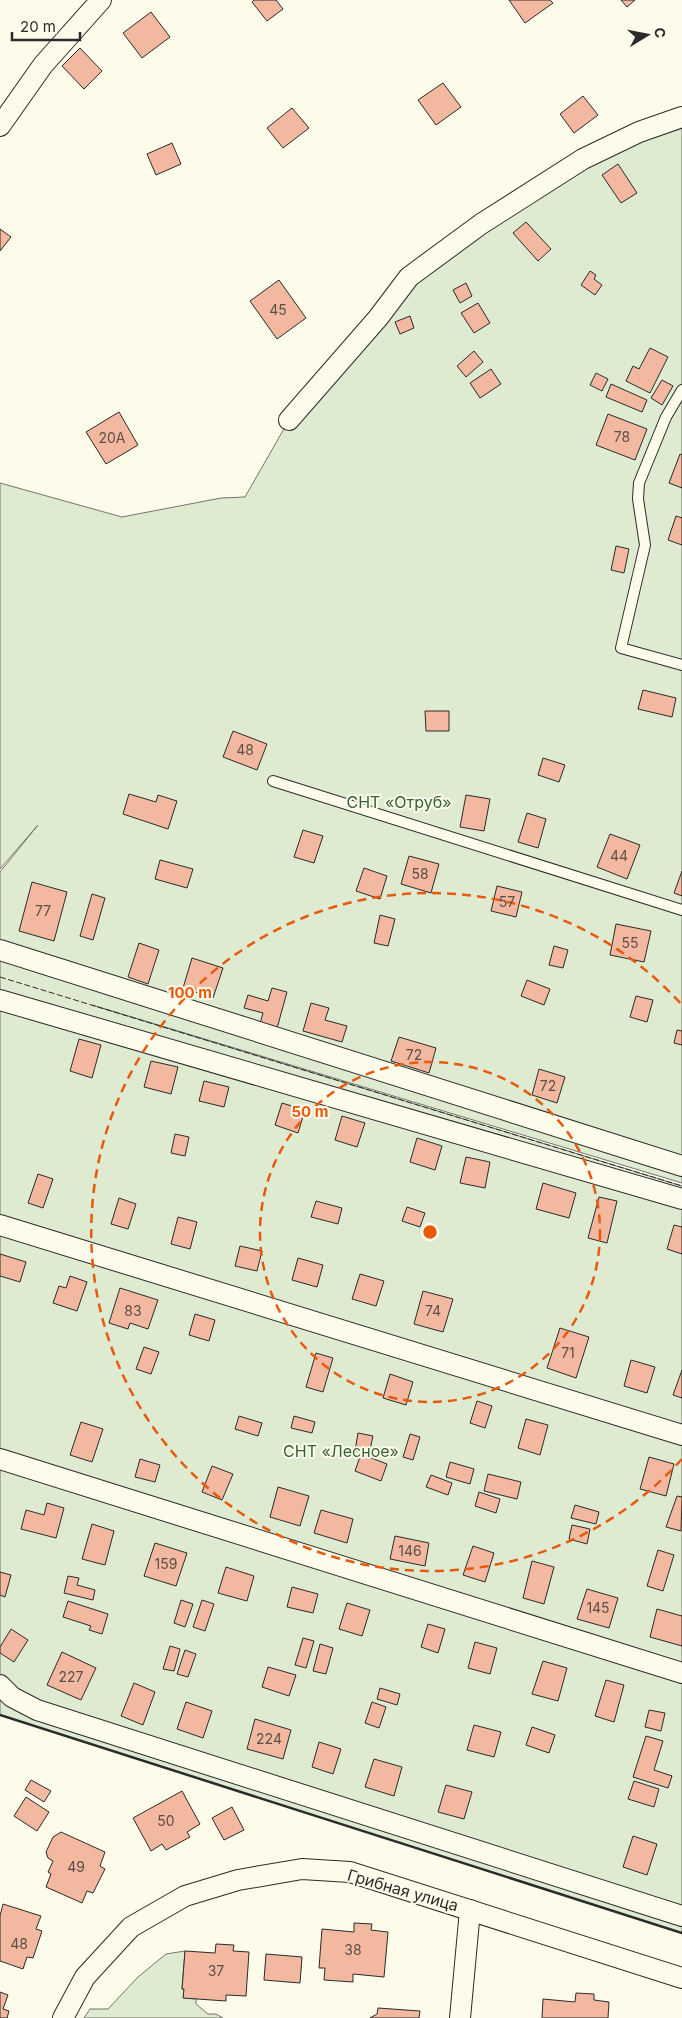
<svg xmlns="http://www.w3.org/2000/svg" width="682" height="2018" viewBox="0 0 682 2018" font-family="Inter,sans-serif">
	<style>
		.green { fill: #deebd1; stroke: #74746e }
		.building { fill: #f2b8a0; stroke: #2b2b2b }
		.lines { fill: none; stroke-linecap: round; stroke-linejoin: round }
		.service-casing { stroke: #2b2b2b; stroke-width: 12 }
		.minor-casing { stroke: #2b2b2b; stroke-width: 22 }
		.service { stroke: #fdfbea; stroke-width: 10 }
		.minor { stroke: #fdfbea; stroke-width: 20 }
		.fence { stroke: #2b2b2b; stroke-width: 1; stroke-dasharray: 6 2.5; stroke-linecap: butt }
		.wall { stroke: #2b2b2b; stroke-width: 2.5 }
		.ring { fill: none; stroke: #e8590c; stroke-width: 2.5; stroke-dasharray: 9 6 }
		.labels { text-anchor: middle; stroke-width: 4; stroke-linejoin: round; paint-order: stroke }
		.number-label { font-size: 14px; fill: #5d4e48 }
		.park-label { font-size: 16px; fill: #34623c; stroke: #fdfbea }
		.street-label { font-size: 16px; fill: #2b2b2b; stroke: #fdfbea }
		.centre { fill: #e8590c; stroke: #fdfbea; stroke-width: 2.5 }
		.ring-label { font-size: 15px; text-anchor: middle; font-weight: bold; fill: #e8590c; stroke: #fdfbea; stroke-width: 4; stroke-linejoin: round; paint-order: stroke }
	</style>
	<rect width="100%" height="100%" fill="#fdfbea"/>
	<g class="green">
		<polygon points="682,116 682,1183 92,1005 682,1186 682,1933 0,1715 0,872 38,825 0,869 0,483 122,517 221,498 245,497 289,420 378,318 481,224"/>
		<polygon points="185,1951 182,1989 184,1989 184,1998 196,1999 196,2004 208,2014 216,2014 223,2018 84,2018 90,2009 108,2009 138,1977 166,1954"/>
	</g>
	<g class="building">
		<polygon points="254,0 276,0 283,9 267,21 252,2"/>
		<polygon points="509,0 550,0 553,3 525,23"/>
		<polygon points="621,0 635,0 627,7"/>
		<polygon points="151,12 170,37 142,58 123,33"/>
		<polygon points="80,48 102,71 84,89 62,66"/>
		<polygon points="443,83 461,107 436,125 418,100"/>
		<polygon points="583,96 598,115 574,133 560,114"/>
		<polygon points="292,108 309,128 283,148 267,128"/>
		<polygon points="172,143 181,164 156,175 147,154"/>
		<polygon points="618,164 637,193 621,203 602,175"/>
		<polygon points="526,222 551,249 538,261 513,233"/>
		<polygon points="0,229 11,237 0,251"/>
		<polygon points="590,271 596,275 594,279 602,285 595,295 581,285"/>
		<polygon points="279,280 306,318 277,339 250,301"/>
		<polygon points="466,283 472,296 460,303 453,290"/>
		<polygon points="478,303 490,323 474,333 461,313"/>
		<polygon points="410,316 414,328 400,334 395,322"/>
		<polygon points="650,348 668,357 650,393 626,381 633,366 639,369"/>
		<polygon points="474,351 483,362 466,377 457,366"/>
		<polygon points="491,369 501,384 480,398 470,383"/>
		<polygon points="596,373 608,379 602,391 590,385"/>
		<polygon points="662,380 673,386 662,405 651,398"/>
		<polygon points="611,384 647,400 642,412 606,397"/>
		<polygon points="119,412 138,445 106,464 86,432"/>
		<polygon points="608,414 647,429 635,460 596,445"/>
		<polygon points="680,454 682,455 682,488 669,483"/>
		<polygon points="676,516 682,518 682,545 668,540"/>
		<polygon points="616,546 629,549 624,573 611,570"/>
		<polygon points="643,690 676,698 672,717 638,709"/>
		<polygon points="425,711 449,711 449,731 426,731"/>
		<polygon points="233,731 267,744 257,770 223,757"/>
		<polygon points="543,758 565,765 559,782 538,775"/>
		<polygon points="129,794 156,802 158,795 177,801 168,829 123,814"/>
		<polygon points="466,795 490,799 484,831 460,827"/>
		<polygon points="527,813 546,819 538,848 518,842"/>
		<polygon points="303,830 323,836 314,863 294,857"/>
		<polygon points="610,834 640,845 627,879 597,867"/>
		<polygon points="409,856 439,864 431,893 401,884"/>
		<polygon points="160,860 193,869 187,888 155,879"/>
		<polygon points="364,868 387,876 380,899 356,891"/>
		<polygon points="682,871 682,896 674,893"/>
		<polygon points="32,882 67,892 54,941 19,931"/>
		<polygon points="497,886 522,892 516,917 491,911"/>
		<polygon points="92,894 105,898 93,940 80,936"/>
		<polygon points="380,915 395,919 388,946 374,943"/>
		<polygon points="616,924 651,931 644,962 610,955"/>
		<polygon points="139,943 159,950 148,984 128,977"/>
		<polygon points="554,946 568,950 563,968 549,965"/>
		<polygon points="192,958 223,968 213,998 183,988"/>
		<polygon points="527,980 550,989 544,1005 521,996"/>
		<polygon points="272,988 287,992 276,1032 259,1027 263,1013 244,1008 248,995 268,1001"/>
		<polygon points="636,996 653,1000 647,1022 630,1017"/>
		<polygon points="311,1003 329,1008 325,1020 347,1026 342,1042 303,1031"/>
		<polygon points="677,1030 682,1031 682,1045 674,1043"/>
		<polygon points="399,1037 436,1048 429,1073 391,1061"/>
		<polygon points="79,1039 101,1045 92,1078 70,1071"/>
		<polygon points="151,1061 178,1067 171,1094 144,1087"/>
		<polygon points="539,1069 565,1077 557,1103 532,1095"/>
		<polygon points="204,1081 229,1087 224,1107 199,1101"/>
		<polygon points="282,1103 305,1110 298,1133 275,1125"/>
		<polygon points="342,1116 365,1123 357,1147 335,1140"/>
		<polygon points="175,1134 189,1137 185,1156 171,1153"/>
		<polygon points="417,1138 442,1146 435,1170 410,1162"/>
		<polygon points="466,1157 490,1162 485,1188 460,1183"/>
		<polygon points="38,1174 53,1179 43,1208 28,1203"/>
		<polygon points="543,1183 576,1193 569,1218 536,1209"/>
		<polygon points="599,1197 617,1201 607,1243 588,1238"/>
		<polygon points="119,1198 136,1204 128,1229 111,1224"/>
		<polygon points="316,1201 342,1208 338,1224 311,1217"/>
		<polygon points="407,1207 425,1213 420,1227 402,1221"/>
		<polygon points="178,1217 197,1222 190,1249 171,1244"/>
		<polygon points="674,1225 682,1227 682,1254 667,1249"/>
		<polygon points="240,1246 262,1251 257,1271 235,1266"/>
		<polygon points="0,1254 26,1262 20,1282 0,1276"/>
		<polygon points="298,1258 323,1265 317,1287 292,1280"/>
		<polygon points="360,1274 384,1281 376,1306 352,1299"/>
		<polygon points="70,1276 87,1282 77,1311 53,1303 59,1286 66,1288"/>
		<polygon points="120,1288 158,1300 148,1329 130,1323 128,1329 109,1323"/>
		<polygon points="423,1291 453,1299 443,1332 414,1324"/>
		<polygon points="195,1314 215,1320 209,1341 189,1335"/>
		<polygon points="560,1328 589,1337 576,1378 547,1368"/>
		<polygon points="144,1347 159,1352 151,1374 136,1369"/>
		<polygon points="316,1353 333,1358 323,1392 306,1387"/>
		<polygon points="631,1360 655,1367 647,1393 624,1386"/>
		<polygon points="682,1370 682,1398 673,1395"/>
		<polygon points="390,1374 413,1382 406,1405 383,1398"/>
		<polygon points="477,1401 492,1406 485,1428 470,1423"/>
		<polygon points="239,1416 262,1423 258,1436 235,1429"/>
		<polygon points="294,1416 315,1422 312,1433 291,1428"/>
		<polygon points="526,1419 548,1425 540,1455 518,1448"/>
		<polygon points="81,1422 103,1429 92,1462 70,1455"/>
		<polygon points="358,1433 373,1436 369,1454 355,1451"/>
		<polygon points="410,1434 420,1437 413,1460 403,1457"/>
		<polygon points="361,1454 387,1464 381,1481 355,1471"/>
		<polygon points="649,1457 674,1464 666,1496 640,1489"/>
		<polygon points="140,1459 160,1465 155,1482 135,1477"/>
		<polygon points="450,1462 474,1469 470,1484 446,1477"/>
		<polygon points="212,1466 233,1474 222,1500 202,1492"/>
		<polygon points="488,1474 521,1482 517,1499 484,1491"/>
		<polygon points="431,1475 452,1483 448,1495 426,1487"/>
		<polygon points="278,1487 309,1496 300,1526 270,1517"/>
		<polygon points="479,1492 500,1499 496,1513 475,1506"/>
		<polygon points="677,1496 682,1497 681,1531 666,1527"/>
		<polygon points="47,1503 64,1508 56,1538 21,1529 26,1510 44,1515"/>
		<polygon points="575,1505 599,1512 596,1524 571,1518"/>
		<polygon points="321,1510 353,1519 347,1543 314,1533"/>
		<polygon points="92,1524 114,1531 105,1565 82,1559"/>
		<polygon points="572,1525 590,1529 587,1544 569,1539"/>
		<polygon points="395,1536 429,1543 425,1566 390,1559"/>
		<polygon points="155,1543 187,1553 176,1586 144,1576"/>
		<polygon points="473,1546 494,1553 485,1582 463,1575"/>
		<polygon points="658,1550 674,1555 663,1591 647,1586"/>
		<polygon points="532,1561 554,1567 544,1604 523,1598"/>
		<polygon points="226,1567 254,1576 247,1601 218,1593"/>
		<polygon points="0,1572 11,1575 5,1597 0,1595"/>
		<polygon points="68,1576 79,1578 77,1585 95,1590 93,1600 64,1593"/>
		<polygon points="292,1587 318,1594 313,1613 287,1607"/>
		<polygon points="587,1589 618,1598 609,1628 577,1619"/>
		<polygon points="181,1600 193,1604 185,1627 174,1623"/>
		<polygon points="202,1600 214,1604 205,1631 193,1627"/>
		<polygon points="68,1601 108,1614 102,1634 89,1630 91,1626 63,1617"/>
		<polygon points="347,1603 370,1610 362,1636 339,1629"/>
		<polygon points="657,1609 682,1616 682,1646 650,1637"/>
		<polygon points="428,1624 445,1629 438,1653 421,1647"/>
		<polygon points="11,1629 28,1640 14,1662 0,1653 0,1647"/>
		<polygon points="303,1638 314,1641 306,1668 295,1665"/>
		<polygon points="475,1642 497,1648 490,1674 468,1668"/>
		<polygon points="320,1644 333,1648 326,1674 313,1671"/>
		<polygon points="170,1646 180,1649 174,1671 163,1669"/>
		<polygon points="185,1650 196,1654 188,1677 177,1674"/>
		<polygon points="62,1652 96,1668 81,1700 47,1685"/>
		<polygon points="543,1661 567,1668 558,1701 532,1694"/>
		<polygon points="268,1667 296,1675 289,1696 262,1687"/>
		<polygon points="606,1680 624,1685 614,1722 595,1716"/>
		<polygon points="134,1683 155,1692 143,1725 121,1716"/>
		<polygon points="380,1688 400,1694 397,1705 377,1699"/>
		<polygon points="186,1702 212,1711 203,1738 177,1729"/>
		<polygon points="372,1702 386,1707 379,1728 365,1723"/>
		<polygon points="649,1710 665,1713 661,1731 645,1727"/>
		<polygon points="255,1719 291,1730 283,1759 247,1749"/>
		<polygon points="474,1725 501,1732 494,1757 467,1750"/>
		<polygon points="532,1727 555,1735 549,1753 526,1745"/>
		<polygon points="646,1736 663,1741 654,1770 672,1776 668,1788 633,1777"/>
		<polygon points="319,1742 341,1749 333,1774 312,1767"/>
		<polygon points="374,1759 402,1767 394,1796 365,1787"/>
		<polygon points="31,1780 51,1791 44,1802 25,1790"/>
		<polygon points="634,1781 659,1789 654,1807 628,1799"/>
		<polygon points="446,1785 472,1792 464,1819 438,1812"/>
		<polygon points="182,1791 200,1824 187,1832 190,1837 166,1850 162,1844 151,1851 133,1818"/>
		<polygon points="26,1797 49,1812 37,1831 14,1816"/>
		<polygon points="232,1807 244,1830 224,1840 212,1818"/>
		<polygon points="61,1832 105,1852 100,1866 105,1869 93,1893 87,1891 82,1903 46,1887 51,1874 48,1872 53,1861 48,1858 46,1852 53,1837"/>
		<polygon points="633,1836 657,1844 647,1875 623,1867"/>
		<polygon points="3,1904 41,1916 36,1929 42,1931 33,1958 27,1957 23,1969 0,1961 0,1916"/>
		<polygon points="354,1923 372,1924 371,1930 388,1932 384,1977 353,1974 353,1982 324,1980 325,1968 319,1968 322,1929 354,1932"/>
		<polygon points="216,1944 234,1945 233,1951 249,1952 246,1996 226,1995 226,2001 183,1998 184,1989 182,1989 185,1951 215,1953"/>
		<polygon points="266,1954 302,1957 300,1983 264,1980"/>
		<polygon points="0,1992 8,1995 3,2009 9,2011 7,2018 0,2018"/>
		<polygon points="576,1993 594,1994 594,2000 609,2002 608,2018 542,2018 543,1999 575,2002"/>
		<polygon points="378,2008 420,2011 419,2018 370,2018 377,2014"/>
	</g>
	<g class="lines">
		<g class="service-casing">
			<g id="service">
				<polyline points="682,390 666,417 639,483 638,499 645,545 621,648 682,665"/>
				<polyline points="273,781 682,910"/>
			</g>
		</g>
		<g class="minor-casing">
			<g id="minor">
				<polyline points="0,126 43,65 101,0"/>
				<polyline points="289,420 378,318 409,277 481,224 583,159 639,132 682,117"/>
				<polyline points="0,950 682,1166"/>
				<polyline points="0,1000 682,1199"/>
				<polyline points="0,1225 682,1435"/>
				<polyline points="0,1459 682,1673"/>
				<polyline points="0,1685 12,1697 37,1710 682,1916"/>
				<polyline points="63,2018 85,1977 131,1927 185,1896 238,1880 302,1869 350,1872 682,1978"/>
				<polyline points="460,2018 470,1910"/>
			</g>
		</g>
		<use href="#service" class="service"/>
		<use href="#minor" class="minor"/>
		<g class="fence">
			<polyline points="0,977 682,1186"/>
			<polyline points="0,1715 682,1933"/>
		</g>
		<polyline class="wall" points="0,1715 682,1933"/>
	</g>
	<g class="ring">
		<circle cx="430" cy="1232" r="170"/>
		<path d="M682 1459A339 339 0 1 1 682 1005"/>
	</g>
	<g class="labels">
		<g class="number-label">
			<text x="278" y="315">45</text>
			<text x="622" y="442">78</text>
			<text x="112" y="443">20А</text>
			<text x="245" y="755">48</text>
			<text x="619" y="861">44</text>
			<text x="420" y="879">58</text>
			<text x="507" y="907">57</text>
			<text x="43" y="916">77</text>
			<text x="630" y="948">55</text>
			<text x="414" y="1060">72</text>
			<text x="548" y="1091">72</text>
			<text x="133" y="1316">83</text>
			<text x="433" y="1316">74</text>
			<text x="568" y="1358">71</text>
			<text x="410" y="1556">146</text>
			<text x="166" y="1569">159</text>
			<text x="598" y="1613">145</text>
			<text x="71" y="1682">227</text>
			<text x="269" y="1744">224</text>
			<text x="166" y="1826">50</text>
			<text x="76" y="1872">49</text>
			<text x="19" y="1949">48</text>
			<text x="353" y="1955">38</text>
			<text x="216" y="1976">37</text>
		</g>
		<g class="park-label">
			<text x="399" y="808">СНТ «Отруб»</text>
			<text x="341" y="1457">СНТ «Лесное»</text>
		</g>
		<g class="street-label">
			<text transform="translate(403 1890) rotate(16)" y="6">Грибная улица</text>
		</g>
	</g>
	<circle cx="430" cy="1232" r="8" class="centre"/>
	<g class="ring-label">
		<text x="190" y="998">100 m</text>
		<text x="310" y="1117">50 m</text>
	</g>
	<g transform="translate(647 35) rotate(80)" stroke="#fdfbea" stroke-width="4" paint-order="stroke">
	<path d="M0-4L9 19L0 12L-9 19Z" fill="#2b2b2b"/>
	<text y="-8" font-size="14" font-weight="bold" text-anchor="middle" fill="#2b2b2b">С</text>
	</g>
	<path d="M12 32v8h68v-8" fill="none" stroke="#2b2b2b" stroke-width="2.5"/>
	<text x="20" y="32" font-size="15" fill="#2b2b2b" stroke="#fdfbea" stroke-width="4" paint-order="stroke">20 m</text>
</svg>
